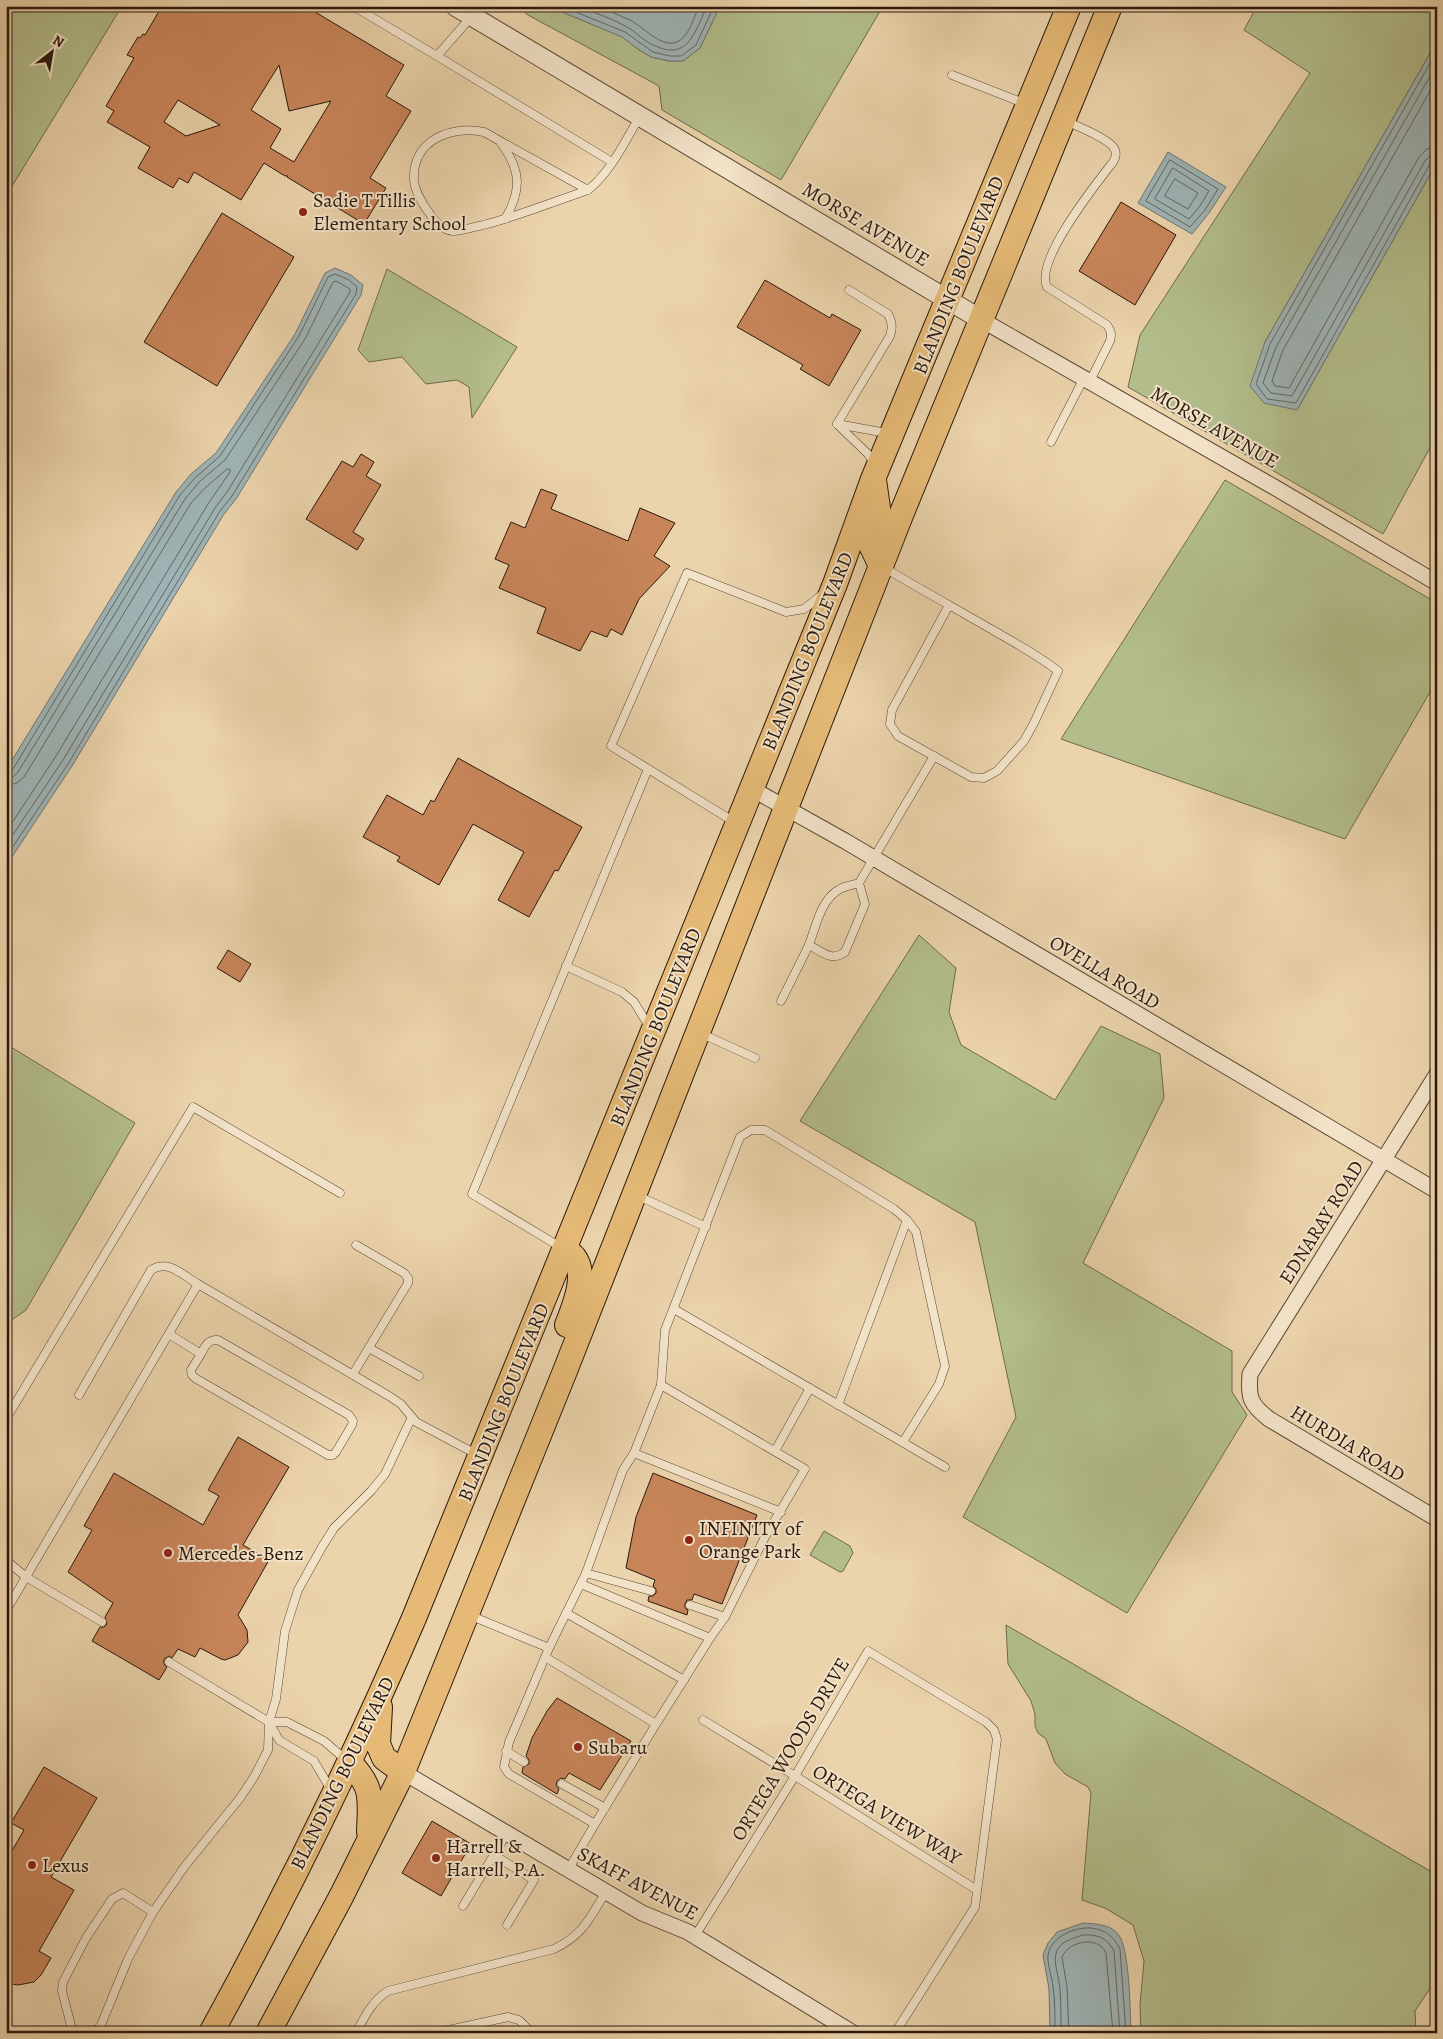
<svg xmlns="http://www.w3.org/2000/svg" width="1443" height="2039" viewBox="0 0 1443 2039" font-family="Alegreya,serif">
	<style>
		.green { fill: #b3bd8c; stroke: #6e6a4c }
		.water { fill: #9eb4b6; stroke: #707672 }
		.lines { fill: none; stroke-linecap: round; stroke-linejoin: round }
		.shore { stroke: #646661; stroke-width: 1 }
		.building { fill: #c8855a; stroke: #2a180c; fill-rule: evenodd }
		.service-casing { stroke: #5a4734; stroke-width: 9 }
		.minor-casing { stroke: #5a4734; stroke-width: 17 }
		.tertiary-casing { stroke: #5a4734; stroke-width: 21 }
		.primary-casing { stroke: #2a180c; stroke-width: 26 }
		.service { stroke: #f2e2c8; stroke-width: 8 }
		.minor { stroke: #f2e2c8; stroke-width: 15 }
		.tertiary { stroke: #f2e2c8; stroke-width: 19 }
		.primary { stroke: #e6ba76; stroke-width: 24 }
		.poi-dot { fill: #8f2418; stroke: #f2e2c8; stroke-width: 2 }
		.labels { text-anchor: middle; stroke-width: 4; stroke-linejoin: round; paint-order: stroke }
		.poi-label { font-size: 20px; fill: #2a180c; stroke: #f2e2c8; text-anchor: start }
		.street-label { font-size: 20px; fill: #2a180c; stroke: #f2e2c8 }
	</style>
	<rect width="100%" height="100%" fill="#ebd3ab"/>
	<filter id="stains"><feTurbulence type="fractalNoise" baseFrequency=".004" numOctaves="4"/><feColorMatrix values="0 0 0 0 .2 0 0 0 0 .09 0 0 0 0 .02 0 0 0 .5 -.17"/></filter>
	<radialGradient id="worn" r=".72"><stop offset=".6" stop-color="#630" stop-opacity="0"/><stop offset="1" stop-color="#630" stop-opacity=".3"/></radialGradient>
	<g class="green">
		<polygon points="6,6 122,6 6,196"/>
		<polygon points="517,6 548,6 623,37 638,49 651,57 669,61 683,61 700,48 720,6 883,6 781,180 662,110 659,86 528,15"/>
		<polygon points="1257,6 1437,6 1437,41 1265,342 1297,410 1437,162 1437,435 1383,534 1128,387 1140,335 1310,73 1244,30"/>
		<polygon points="387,269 517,347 472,418 469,387 457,380 426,384 402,357 369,362 358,350"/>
		<polygon points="1225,480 1437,603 1437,680 1345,839 1061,739"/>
		<polygon points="919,935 956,968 949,1012 961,1045 1055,1100 1101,1026 1160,1054 1164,1098 1083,1263 1232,1351 1232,1392 1247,1415 1127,1613 963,1517 1016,1417 975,1222 800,1121"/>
		<polygon points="6,1044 135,1123 26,1310 6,1324"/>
		<polygon points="824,1531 850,1546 853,1553 843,1571 840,1572 810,1555"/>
		<polygon points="1006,1625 1437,1875 1437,1978 1415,2011 1416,2033 1141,2033 1140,2005 1144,1961 1133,1925 1105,1908 1082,1900 1091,1793 1088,1787 1065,1774 1055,1763 1046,1739 1038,1733 1035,1726 1035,1714 1031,1701 1008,1664"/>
	</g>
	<g class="water">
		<polygon points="548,6 720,6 700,48 683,61 669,61 651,57 638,49 622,37"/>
		<polygon points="1437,41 1437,162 1297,410 1264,403 1250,386 1265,342"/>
		<polygon points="1168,152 1226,187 1209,213 1192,234 1138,203"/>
		<polygon points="335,268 351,275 363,285 361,295 236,499 224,514 72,766 6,866 6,770 176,492 191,474 216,453 295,334 325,273"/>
		<path d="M 1083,1923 C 1095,1924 1110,1924 1118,1934 C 1130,1948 1130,2012 1131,2033 L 1050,2033 L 1049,1989 L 1043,1955 L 1048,1943 L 1057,1932 Z"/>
	</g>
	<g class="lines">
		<g class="shore">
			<polyline points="561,6 625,32 653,52 670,56 681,56 696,45 714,6"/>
			<path d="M 578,6 C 594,13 612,18 627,27 C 634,30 639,37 646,41 C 686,65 693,37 707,6"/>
			<path d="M 597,6 C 608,11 619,15 630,20 C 641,25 662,49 677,42 C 689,37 694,17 699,6"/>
			<polyline points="1437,51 1270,344 1256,384 1267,399 1296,403 1430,164 1437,161"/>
			<polyline points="1437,64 1276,347 1263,383 1271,393 1292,396 1425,161 1430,156 1437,155"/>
			<polyline points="1437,79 1283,350 1272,381 1275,386 1289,388 1419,157 1427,149 1437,147"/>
			<polygon points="1170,160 1218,189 1205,210 1190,227 1146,201"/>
			<polygon points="1173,168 1209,191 1200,206 1189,219 1155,199"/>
			<polygon points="1175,179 1198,193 1188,209 1165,196"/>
			<polyline points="6,772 13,769 180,495 195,478 220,456 299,336 328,277 335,274 349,280 357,287 356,294 232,496 220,511 68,764 6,857"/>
			<polyline points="6,778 13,777 18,772 185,499 199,482 225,460 305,339 333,282 336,281 350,289 350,292 227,492 215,508 63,760 6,845"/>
			<polyline points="6,786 17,783 24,777 191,503 205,488 227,469 230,469 230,472 208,504 56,756 6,832"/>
			<path d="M 1055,2033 C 1055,2018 1055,2001 1053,1986 C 1052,1977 1047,1964 1048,1955 C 1051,1937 1074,1927 1091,1928 C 1106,1930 1113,1936 1120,1949 L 1126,2033"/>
			<path d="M 1061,2033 C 1061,2018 1061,2004 1060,1990 C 1059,1970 1045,1949 1071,1939 C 1077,1937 1083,1934 1090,1935 C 1102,1936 1108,1940 1114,1951 L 1120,2033"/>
			<path d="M 1069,2033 L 1067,1987 L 1062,1957 C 1069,1941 1098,1935 1106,1953 L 1113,2033"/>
		</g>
	</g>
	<g class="building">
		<path d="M 162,6 L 305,6 L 404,65 L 386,96 L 411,111 L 370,178 L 386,188 L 364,224 L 287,177 L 288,176 L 285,176 L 264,163 L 241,200 L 194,172 L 188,183 L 179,178 L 173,188 L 138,168 L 150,147 L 107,122 L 114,111 L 106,106 L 134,58 L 127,55 L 138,37 L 140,38 L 143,34 L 145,35 ZM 279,65 L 289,111 L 331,101 L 294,162 L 270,148 L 281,129 L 251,110 ZM 178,100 L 220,125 L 186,136 L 164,122 Z"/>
		<polygon points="1121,202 1176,235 1135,305 1079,271"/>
		<polygon points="222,213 294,257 217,386 144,342"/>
		<polygon points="765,280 830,318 832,314 861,330 829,386 800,369 803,365 737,327"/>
		<polygon points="361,454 374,462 366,476 381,485 353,532 364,539 357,550 306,519 342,461 353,467"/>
		<polygon points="541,489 557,495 551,509 628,541 640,508 675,523 654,556 670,566 639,599 622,635 611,629 607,637 591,631 580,651 537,633 546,608 499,588 509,565 495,559 511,522 525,528"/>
		<polygon points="458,758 582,827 558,871 555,870 529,917 498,900 524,852 473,824 439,885 397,861 400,857 363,837 387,795 423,815 431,800 434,802"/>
		<polygon points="228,950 251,964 240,982 217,968"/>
		<polygon points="238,1437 289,1467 243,1545 269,1560 238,1615 247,1630 248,1642 238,1655 225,1660 221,1659 200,1648 195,1657 178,1649 172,1658 169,1656 164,1659 164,1664 167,1667 159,1680 92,1641 100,1627 104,1627 107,1624 105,1617 113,1603 68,1572 92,1530 84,1526 114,1473 203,1525 219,1496 208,1490"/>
		<polygon points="653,1473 757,1515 722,1604 694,1594 692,1600 687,1600 685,1604 685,1608 688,1610 687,1615 648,1601 649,1596 653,1596 656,1593 656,1589 653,1586 655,1580 626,1568 636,1517"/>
		<polygon points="557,1698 631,1741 600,1790 569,1773 565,1779 561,1778 557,1781 556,1785 559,1789 557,1794 522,1773 523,1767 529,1764 529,1760 526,1756 532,1738 547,1711"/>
		<polygon points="44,1767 97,1798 51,1877 74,1890 39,1951 51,1958 41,1975 34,1982 18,1985 6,1983 6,1861 24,1830 11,1823"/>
		<polygon points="432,1821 471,1844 441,1896 402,1873"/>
	</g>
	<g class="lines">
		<g class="service-casing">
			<g id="service">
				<polyline points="353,6 437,56 472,16"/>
				<polyline points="437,56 612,162"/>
				<polyline points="952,75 1026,104"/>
				<path d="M 1066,121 C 1077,126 1112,140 1115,150 C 1117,155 1115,159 1113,162 C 1096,184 1034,261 1047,287 L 1107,325 C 1111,331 1112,334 1110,341 L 1090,381"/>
				<path d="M 501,143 C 521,170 522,190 505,219"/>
				<path d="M 588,190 L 484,132 C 451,125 412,140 414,180 C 415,193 424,206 432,217 C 438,224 443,230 453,231 C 463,231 473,227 483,225 C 519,216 553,202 588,190 C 611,172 625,141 640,116"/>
				<path d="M 837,424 L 890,336 C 893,327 892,322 888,314 L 849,290"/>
				<polyline points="837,424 868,454 875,464"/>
				<polyline points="837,424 881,432 890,431"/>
				<polyline points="1051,442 1084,378"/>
				<path d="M 883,567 C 920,589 958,610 996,632 C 1017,644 1039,656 1058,671 L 1034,723 L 1024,741 L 997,771 L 984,778 L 971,777 L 898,736 L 890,724 L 892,710 L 949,605"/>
				<polyline points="736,823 611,746 687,573 786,612 804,609 823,594"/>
				<path d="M 859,883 L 865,904 L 845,952 C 832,962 822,952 809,945 C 816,926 821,899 840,889 C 845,886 853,885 859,883 L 934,756"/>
				<polyline points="566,966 622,992 634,1002 650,1028"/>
				<polyline points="781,1001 809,945"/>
				<polyline points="700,1033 755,1058"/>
				<polyline points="636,1195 706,1227"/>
				<polyline points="562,1248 472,1194 648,769"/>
				<polyline points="674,1309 945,1467"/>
				<path d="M 169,1334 L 201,1354 C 205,1346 208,1339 218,1340 L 349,1415 L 353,1421 L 352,1425 L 336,1452 L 333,1455 L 328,1455 L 195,1378 L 192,1375 L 191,1370 L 201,1354"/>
				<polyline points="369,1348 419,1376"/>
				<polyline points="353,1374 408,1283 408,1278 404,1273 356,1245"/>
				<polyline points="661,1385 665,1330 740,1137 751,1130 765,1130 894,1209 907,1220 916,1232 945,1366 939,1384 903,1442"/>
				<path d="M 79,1395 L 151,1270 C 169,1259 182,1275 198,1284"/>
				<polyline points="838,1405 907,1220"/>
				<polyline points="6,1419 193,1107 340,1193"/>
				<polyline points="775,1451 810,1388"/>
				<polyline points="634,1453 781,1512"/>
				<polyline points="6,1560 26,1577 102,1622"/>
				<polyline points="586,1573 651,1591"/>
				<polyline points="690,1605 725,1617"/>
				<polyline points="6,1611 198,1284 389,1396 401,1404 416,1422 478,1455"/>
				<polyline points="566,1613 684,1680"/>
				<polyline points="469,1615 549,1648 586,1573 623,1470 634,1453 661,1385 805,1469 765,1537 725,1617 710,1638 581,1584"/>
				<polyline points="545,1657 656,1724 595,1824 509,1774 504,1767 509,1742 549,1648"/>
				<polyline points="169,1662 269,1722"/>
				<polyline points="703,1720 795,1776 977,1890"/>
				<polyline points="656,1724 710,1638"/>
				<polyline points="506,1751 524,1762"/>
				<polyline points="562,1784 605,1808"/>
				<polyline points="331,1790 314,1761 279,1740 269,1722 287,1722 324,1741 346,1760"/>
				<polyline points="494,1855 534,1880 507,1925"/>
				<polyline points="568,1870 595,1824"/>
				<polyline points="463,1906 507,1833"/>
				<polyline points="695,1936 795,1776 868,1651 986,1722 994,1730 997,1739 975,1907 895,2033"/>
				<polyline points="73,2033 62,1991 63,1982 86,1938 112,1899 123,1893 153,1912"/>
				<polyline points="95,2033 101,2025 128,1959 153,1912 185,1866 240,1798 254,1777 268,1750 269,1722 276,1699 285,1631 298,1590 322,1547 334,1528 371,1491 385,1474 412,1417"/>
				<path d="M 356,2033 C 365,2016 372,2001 388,1991 L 554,1949 C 583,1935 589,1919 606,1892"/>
				<polyline points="435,2033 508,2017 519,2020 532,2033"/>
			</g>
		</g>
		<g class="minor-casing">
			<g id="minor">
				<polyline points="980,319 1274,487 1437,583"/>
				<polyline points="752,789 845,841 1437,1191"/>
				<path d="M 1437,1074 L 1250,1374 C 1248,1398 1250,1404 1269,1419 L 1437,1519"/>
				<polyline points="403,1772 642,1913 688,1932 853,2033"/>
			</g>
		</g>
		<g class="tertiary-casing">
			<polyline id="tertiary" points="455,6 980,319"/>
		</g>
		<g class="primary-casing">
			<g id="primary">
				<polyline points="874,480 879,515 872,531 871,545 881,566"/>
				<path d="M 565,1249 C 567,1252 572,1254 574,1257 C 588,1275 574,1307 567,1325"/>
				<polyline points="380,1707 378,1744 384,1758 403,1772"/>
				<path d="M 350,1763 C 374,1788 370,1799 369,1832"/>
				<path d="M 211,2033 C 285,1898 353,1760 414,1618 L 835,584 L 873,479 L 1069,6"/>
				<polyline points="268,2033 342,1895 403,1772 565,1371 901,515 1110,6"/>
			</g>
		</g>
		<use href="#service" class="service"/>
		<use href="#minor" class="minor"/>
		<use href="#tertiary" class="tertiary"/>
		<use href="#primary" class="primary"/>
	</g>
	<g class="poi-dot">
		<circle cx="303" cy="212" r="5"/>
		<circle cx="689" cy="1540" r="5"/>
		<circle cx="168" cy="1553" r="5"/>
		<circle cx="578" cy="1747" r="5"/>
		<circle cx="436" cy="1858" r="5"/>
		<circle cx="32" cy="1865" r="5"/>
	</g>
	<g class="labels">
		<g class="poi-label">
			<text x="313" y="207">Sadie T Tillis<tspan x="313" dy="23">Elementary School</tspan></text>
			<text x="699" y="1535">INFINITY of<tspan x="699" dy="23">Orange Park</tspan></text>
			<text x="178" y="1560">Mercedes-Benz</text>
			<text x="588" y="1754">Subaru</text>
			<text x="446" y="1853">Harrell &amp;<tspan x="446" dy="23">Harrell, P.A.</tspan></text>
			<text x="42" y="1872">Lexus</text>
		</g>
		<g class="street-label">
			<text transform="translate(866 224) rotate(31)" y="7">MORSE AVENUE</text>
			<text transform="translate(958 275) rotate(-68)" y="7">BLANDING BOULEVARD</text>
			<text transform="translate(1215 427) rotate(30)" y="7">MORSE AVENUE</text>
			<text transform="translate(807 651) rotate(-68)" y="7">BLANDING BOULEVARD</text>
			<text transform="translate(1105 972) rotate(31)" y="7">OVELLA ROAD</text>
			<text transform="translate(655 1027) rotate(-68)" y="7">BLANDING BOULEVARD</text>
			<text transform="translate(1321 1222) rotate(-58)" y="7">EDNARAY ROAD</text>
			<text transform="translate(503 1402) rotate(-68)" y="7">BLANDING BOULEVARD</text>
			<text transform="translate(1348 1443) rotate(31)" y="7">HURDIA ROAD</text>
			<text transform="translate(790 1749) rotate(-59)" y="7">ORTEGA WOODS DRIVE</text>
			<text transform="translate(342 1773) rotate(-64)" y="7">BLANDING BOULEVARD</text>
			<text transform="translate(887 1814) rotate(32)" y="7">ORTEGA VIEW WAY</text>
			<text transform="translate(638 1883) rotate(28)" y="7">SKAFF AVENUE</text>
		</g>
	</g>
	<rect width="1443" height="2039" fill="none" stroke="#ebd3ab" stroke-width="25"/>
	<rect x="8" y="8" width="1428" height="2024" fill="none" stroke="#2a180c" stroke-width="2.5"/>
	<rect x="12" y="12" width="1418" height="2014" fill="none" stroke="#2a180c"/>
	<g transform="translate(52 52) rotate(31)" stroke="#f2e2c8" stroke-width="4" paint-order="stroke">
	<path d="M0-4L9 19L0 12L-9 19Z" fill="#2a180c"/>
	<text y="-8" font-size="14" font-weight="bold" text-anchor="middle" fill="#2a180c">N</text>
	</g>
	<rect width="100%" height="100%" filter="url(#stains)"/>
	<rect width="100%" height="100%" fill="url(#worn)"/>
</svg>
